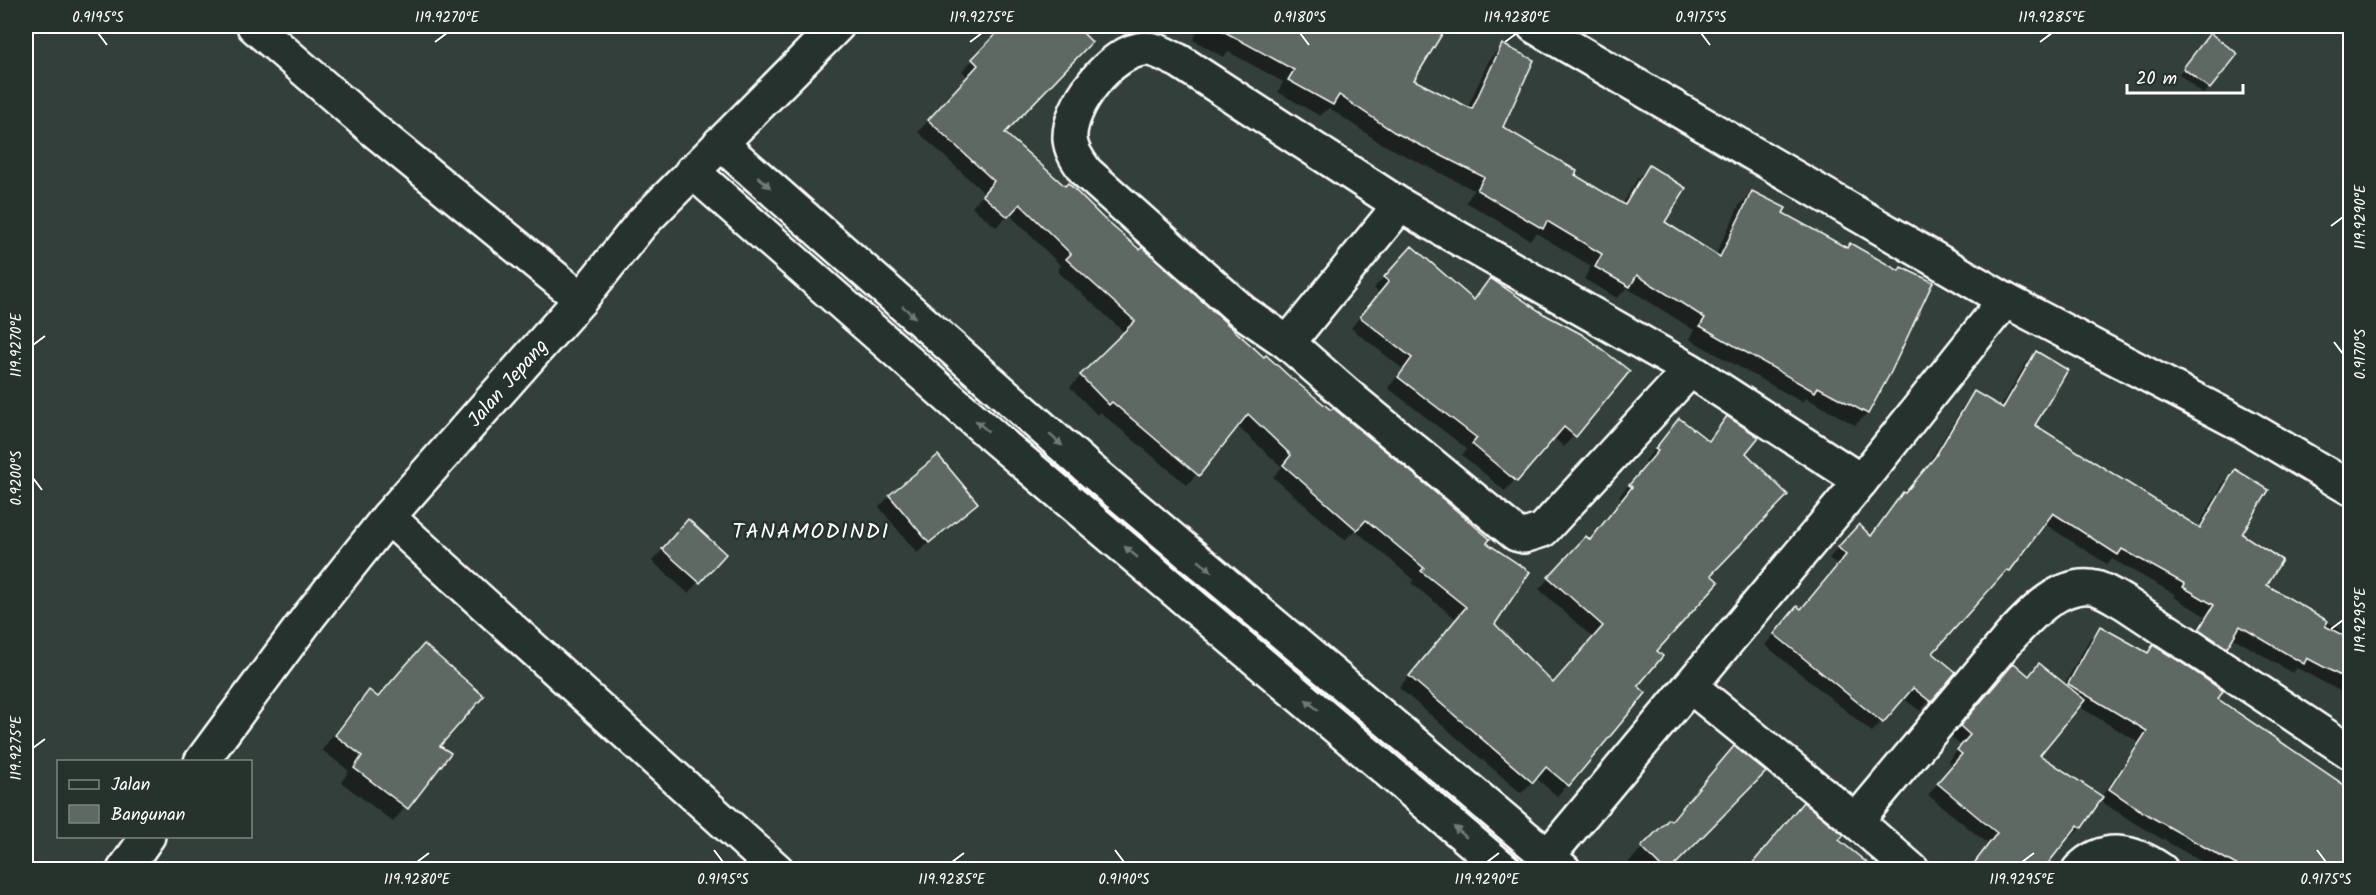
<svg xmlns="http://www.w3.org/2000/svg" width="2376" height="895" viewBox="0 0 2376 895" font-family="Kalam,sans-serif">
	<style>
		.shadow { fill: #0007; fill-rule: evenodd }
		.building { fill: #5f6964; stroke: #fff; stroke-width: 1.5 }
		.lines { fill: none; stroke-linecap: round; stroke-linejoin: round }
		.minor-casing { stroke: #fff; stroke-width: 38 }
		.tertiary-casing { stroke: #fff; stroke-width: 38 }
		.minor { stroke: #26332d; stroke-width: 33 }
		.tertiary { stroke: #26332d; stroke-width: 33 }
		.oneway { fill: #727a76 }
		.ticks { fill: none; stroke: #fff; stroke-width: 2 }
		.labels { text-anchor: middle; stroke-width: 5; stroke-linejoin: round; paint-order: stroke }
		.street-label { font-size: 20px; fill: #fff; stroke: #26332d }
		.quarter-label { font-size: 22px; letter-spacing: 1.5px; fill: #fff; stroke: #26332d }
		.neatline { fill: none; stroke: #fff; stroke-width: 2 }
		.ticks-label { font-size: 15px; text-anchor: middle; fill: #fff }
	</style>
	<rect width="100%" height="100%" fill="#333f3a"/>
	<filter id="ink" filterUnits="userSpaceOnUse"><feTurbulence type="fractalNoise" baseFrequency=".0167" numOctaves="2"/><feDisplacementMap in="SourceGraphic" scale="12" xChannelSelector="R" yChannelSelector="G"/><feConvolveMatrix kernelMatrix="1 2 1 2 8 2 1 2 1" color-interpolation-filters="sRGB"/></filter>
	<g filter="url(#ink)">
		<g class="shadow">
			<polygon points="1005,26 1089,26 1002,133 1264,359 1485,543 1493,624 1552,684 1593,638 1539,589 1575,549 1589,541 1622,499 1619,496 1648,463 1645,461 1679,420 1707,441 1727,418 1744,453 1709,575 1655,651 1636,687 1644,694 1557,796 1536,778 1521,793 1399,688 1456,619 1411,583 1414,580 1355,530 1345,540 1273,477 1282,467 1237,426 1187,485 1100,412 1097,415 1070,387 1125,333 1057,271 1061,266 1009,214 996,227 972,207 984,193 918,132 968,77 962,71"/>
			<polygon points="1181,26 1445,26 1411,81 1467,109 1490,58 1502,46 1501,127 1622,205 1637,179 1649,167 1663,223 1715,256 1740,204 1752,193 1781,214 1846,249 1850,244 1890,371 1867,414 1855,425 1806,398 1802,402 1689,339 1694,330 1627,288 1617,298 1584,279 1591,266 1536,233 1530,240 1466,202 1474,190 1382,144 1329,108 1320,116 1278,92 1283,82 1229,52 1223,57 1193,40 1197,33"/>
			<polygon points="2205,40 2236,55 2203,94 2179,74"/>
			<polygon points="1412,248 1472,300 1490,279 1628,371 1564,447 1553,437 1505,491 1462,455 1467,449 1388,388 1403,369 1351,328 1379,293 1374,288"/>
			<polygon points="2036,353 2033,425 2197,528 2225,481 2235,471 2240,534 2265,585 2350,636 2350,707 2344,704 2349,696 2297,668 2292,673 2232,637 2216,657 2190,640 2205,616 2174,597 2176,595 2112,559 2107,564 2043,523 2009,570 1997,579 1930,654 1954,673 1920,711 1903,698 1872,732 1765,645 1787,619 1800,611 1837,565 1829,558 1849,536 1870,536 1893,504 1925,469 1965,403 1975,393 2000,408 2026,363"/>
			<polygon points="890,496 975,503 917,553 879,507"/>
			<polygon points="678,532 724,554 688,593 652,561"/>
			<path d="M 2100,628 L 2147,654 L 2154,647 L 2216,699 L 2350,791 L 2350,870 L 2216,870 L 2136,824 L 2099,800 L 2081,827 L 2071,838 L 2067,836 L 2041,870 L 1968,870 L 1988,844 L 1928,795 L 1953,765 L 1948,761 L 1961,746 L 1951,737 L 2004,676 L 2028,677 L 2039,665 L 2064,685 L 2090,638 ZM 2078,706 L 2138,742 L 2101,798 L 2038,755 Z"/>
			<polygon points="411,660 438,746 449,754 393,822 341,782 349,771 322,750 355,706 369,692 377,698"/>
			<polygon points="1734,748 1668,870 1635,870 1628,863 1669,821"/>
			<polygon points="1803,804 1837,840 1874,870 1746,870"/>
		</g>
		<g class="building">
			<polygon points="1003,26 1076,26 1092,42 1005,133 1065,186 1068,183 1103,218 1140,250 1142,247 1264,357 1266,355 1290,377 1331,410 1333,408 1410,471 1490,539 1487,543 1530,572 1495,624 1553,683 1603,626 1548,577 1586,536 1590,540 1632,487 1629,485 1658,451 1655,449 1679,418 1709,441 1727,416 1759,437 1746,453 1788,495 1711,575 1719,582 1657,651 1663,656 1638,686 1646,693 1569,786 1546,767 1533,783 1409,676 1466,607 1421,571 1424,568 1366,520 1357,530 1283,465 1291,455 1248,414 1199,476 1112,402 1109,405 1080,375 1135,321 1066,259 1071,254 1020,204 1008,217 982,195 994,181 928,120 978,65 972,59"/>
			<polygon points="1214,26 1447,26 1414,80 1472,109 1502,44 1534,60 1503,127 1577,171 1575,175 1625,205 1649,165 1686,188 1665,222 1720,257 1752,191 1786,208 1783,213 1847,248 1850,243 1899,271 1901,267 1933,282 1891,372 1868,414 1818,387 1815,392 1700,326 1705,318 1637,275 1630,287 1595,267 1602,254 1547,221 1543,229 1477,190 1484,177 1394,132 1339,95 1333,105 1288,80 1294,70"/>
			<polygon points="2210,33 2238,54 2210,89 2183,68"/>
			<polygon points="1412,246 1474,300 1490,278 1544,314 1583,335 1630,371 1576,437 1564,427 1517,482 1472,444 1477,438 1398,377 1412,358 1360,317 1389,281 1384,277"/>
			<polygon points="2036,351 2068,370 2035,425 2200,528 2235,469 2269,490 2242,534 2282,560 2267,585 2328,621 2325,626 2350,639 2350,681 2307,658 2304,664 2240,626 2227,648 2199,629 2214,605 2183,587 2185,584 2122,549 2118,555 2053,513 2010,571 2007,570 1933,653 1956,672 1931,702 1913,688 1883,723 1774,634 1797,606 1801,609 1846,555 1838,547 1859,524 1871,536 1903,492 1905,493 1935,457 1974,391 2003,408"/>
			<polygon points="938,455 978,503 929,543 889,495"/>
			<polygon points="688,519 726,554 700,583 662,549"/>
			<polygon points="2100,626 2148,653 2153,645 2179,661 2223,691 2218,699 2350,789 2350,870 2245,870 2146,814 2109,789 2147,731 2068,684"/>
			<polygon points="424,644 484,696 440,746 451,753 408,809 354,768 362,756 335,735 369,690 378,697"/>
			<polygon points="2014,663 2029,676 2039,663 2085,700 2040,755 2103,797 2082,828 2078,825 2043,870 1969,870 1997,833 1937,783 1962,754 1957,750 1970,735 1960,726"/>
			<polygon points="1734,746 1766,772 1670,870 1664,870 1641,847 1669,819 1671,821"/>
			<polygon points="1803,802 1844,835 1839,840 1876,870 1747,870"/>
		</g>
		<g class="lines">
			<g class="minor-casing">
				<g id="minor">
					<polyline points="254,26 375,131 581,299"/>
					<polyline points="1534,26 2005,300 2247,427 2350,488"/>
					<polyline points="720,143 1088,468 1564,870"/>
					<polyline points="692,171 996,439 1505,870"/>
					<polyline points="1288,343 1400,205"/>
					<path d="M 1690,370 L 1543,530 L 1524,536 L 1516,534 L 1353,400 L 1288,343 L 1243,312 L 1086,172 C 1079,162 1071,152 1070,139 C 1068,107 1111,50 1145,49 C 1155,48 1169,57 1179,61 L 1400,205 L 1690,370 L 1861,481"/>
					<polyline points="388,517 777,870"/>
					<path d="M 1690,686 L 1856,821 L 2010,637 C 2031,614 2062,580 2096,588 C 2106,591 2116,598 2125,603 L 2350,752"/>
					<polyline points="1856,821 1912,870"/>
					<polyline points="1548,856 1861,481 2005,300"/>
					<path d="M 2079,870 C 2104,844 2134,851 2161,870"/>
				</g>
			</g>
			<g class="tertiary-casing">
				<g id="tertiary">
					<path id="s1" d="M 201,762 L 310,615 L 388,517 L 581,299 L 641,224 L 837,26"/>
					<polyline points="124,870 148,836"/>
				</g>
			</g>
			<use href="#minor" class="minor"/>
			<use href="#tertiary" class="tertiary"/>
		</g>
		<defs><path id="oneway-solid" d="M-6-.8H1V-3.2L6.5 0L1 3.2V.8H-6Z" transform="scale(1.5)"/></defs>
		<g class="oneway">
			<use href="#oneway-solid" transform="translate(764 182) rotate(42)"/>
			<use href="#oneway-solid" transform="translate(909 312) rotate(42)"/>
			<use href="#oneway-solid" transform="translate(982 426) rotate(-139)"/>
			<use href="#oneway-solid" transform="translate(1056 440) rotate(41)"/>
			<use href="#oneway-solid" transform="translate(1131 552) rotate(-140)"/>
			<use href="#oneway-solid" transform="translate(1205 566) rotate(40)"/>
			<use href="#oneway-solid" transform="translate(1312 705) rotate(-140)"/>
			<use href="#oneway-solid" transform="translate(1460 832) rotate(-140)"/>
		</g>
	</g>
	<path class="ticks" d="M 98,33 L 107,45M 1300,33 L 1309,45M 1701,33 L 1710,45M 435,42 L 447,33M 970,42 L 982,33M 1505,42 L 1517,33M 2040,42 L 2052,33M 2331,226 L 2343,217M 2334,342 L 2343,354M 33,345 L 45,336M 33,478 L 42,490M 2331,629 L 2343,620M 33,748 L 45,739M 714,850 L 723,862M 1115,850 L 1124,862M 2317,850 L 2326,862M 417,862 L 429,853M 952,862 L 964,853M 1487,862 L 1499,853M 2022,862 L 2034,853"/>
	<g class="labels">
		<g class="street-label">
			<text dy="7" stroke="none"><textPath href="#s1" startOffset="488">Jalan Jepang</textPath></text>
		</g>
		<g class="quarter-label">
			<text x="811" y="538">TANAMODINDI</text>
		</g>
	</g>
	<rect width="2376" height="895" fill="none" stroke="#26332d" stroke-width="66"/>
	<rect x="57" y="760" width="195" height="78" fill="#26332d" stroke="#7d8581" stroke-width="1.5"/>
	<rect x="69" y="780" width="30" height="9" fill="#26332d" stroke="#7d8581" stroke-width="1.5"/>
	<text x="111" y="790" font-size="18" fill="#ffffff">Jalan</text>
	<rect x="69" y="805" width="30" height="18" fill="#5f6964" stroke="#7d8581" stroke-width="1.5"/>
	<text x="111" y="820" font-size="18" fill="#ffffff">Bangunan</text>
	<path d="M2127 84v9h116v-9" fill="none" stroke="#ffffff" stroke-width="3"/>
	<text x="2136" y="84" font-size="18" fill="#ffffff" stroke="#26332d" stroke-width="4.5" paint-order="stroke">20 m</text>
	<rect x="33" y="33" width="2310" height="829" class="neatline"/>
	<g class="ticks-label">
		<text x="98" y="22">0.9195°S</text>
		<text x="447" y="22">119.9270°E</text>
		<text x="982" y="22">119.9275°E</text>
		<text x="1300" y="22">0.9180°S</text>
		<text x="1517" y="22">119.9280°E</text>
		<text x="1701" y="22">0.9175°S</text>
		<text x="2052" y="22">119.9285°E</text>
		<text transform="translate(2360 217) rotate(-90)" y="5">119.9290°E</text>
		<text transform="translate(16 345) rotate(-90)" y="5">119.9270°E</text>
		<text transform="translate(2360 354) rotate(-90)" y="5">0.9170°S</text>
		<text transform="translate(16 478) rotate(-90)" y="5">0.9200°S</text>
		<text transform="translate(2360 620) rotate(-90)" y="5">119.9295°E</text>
		<text transform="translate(16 748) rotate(-90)" y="5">119.9275°E</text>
		<text x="417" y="884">119.9280°E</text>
		<text x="723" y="884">0.9195°S</text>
		<text x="952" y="884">119.9285°E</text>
		<text x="1124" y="884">0.9190°S</text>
		<text x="1487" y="884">119.9290°E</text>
		<text x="2022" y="884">119.9295°E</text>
		<text x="2326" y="884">0.9175°S</text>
	</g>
</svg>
